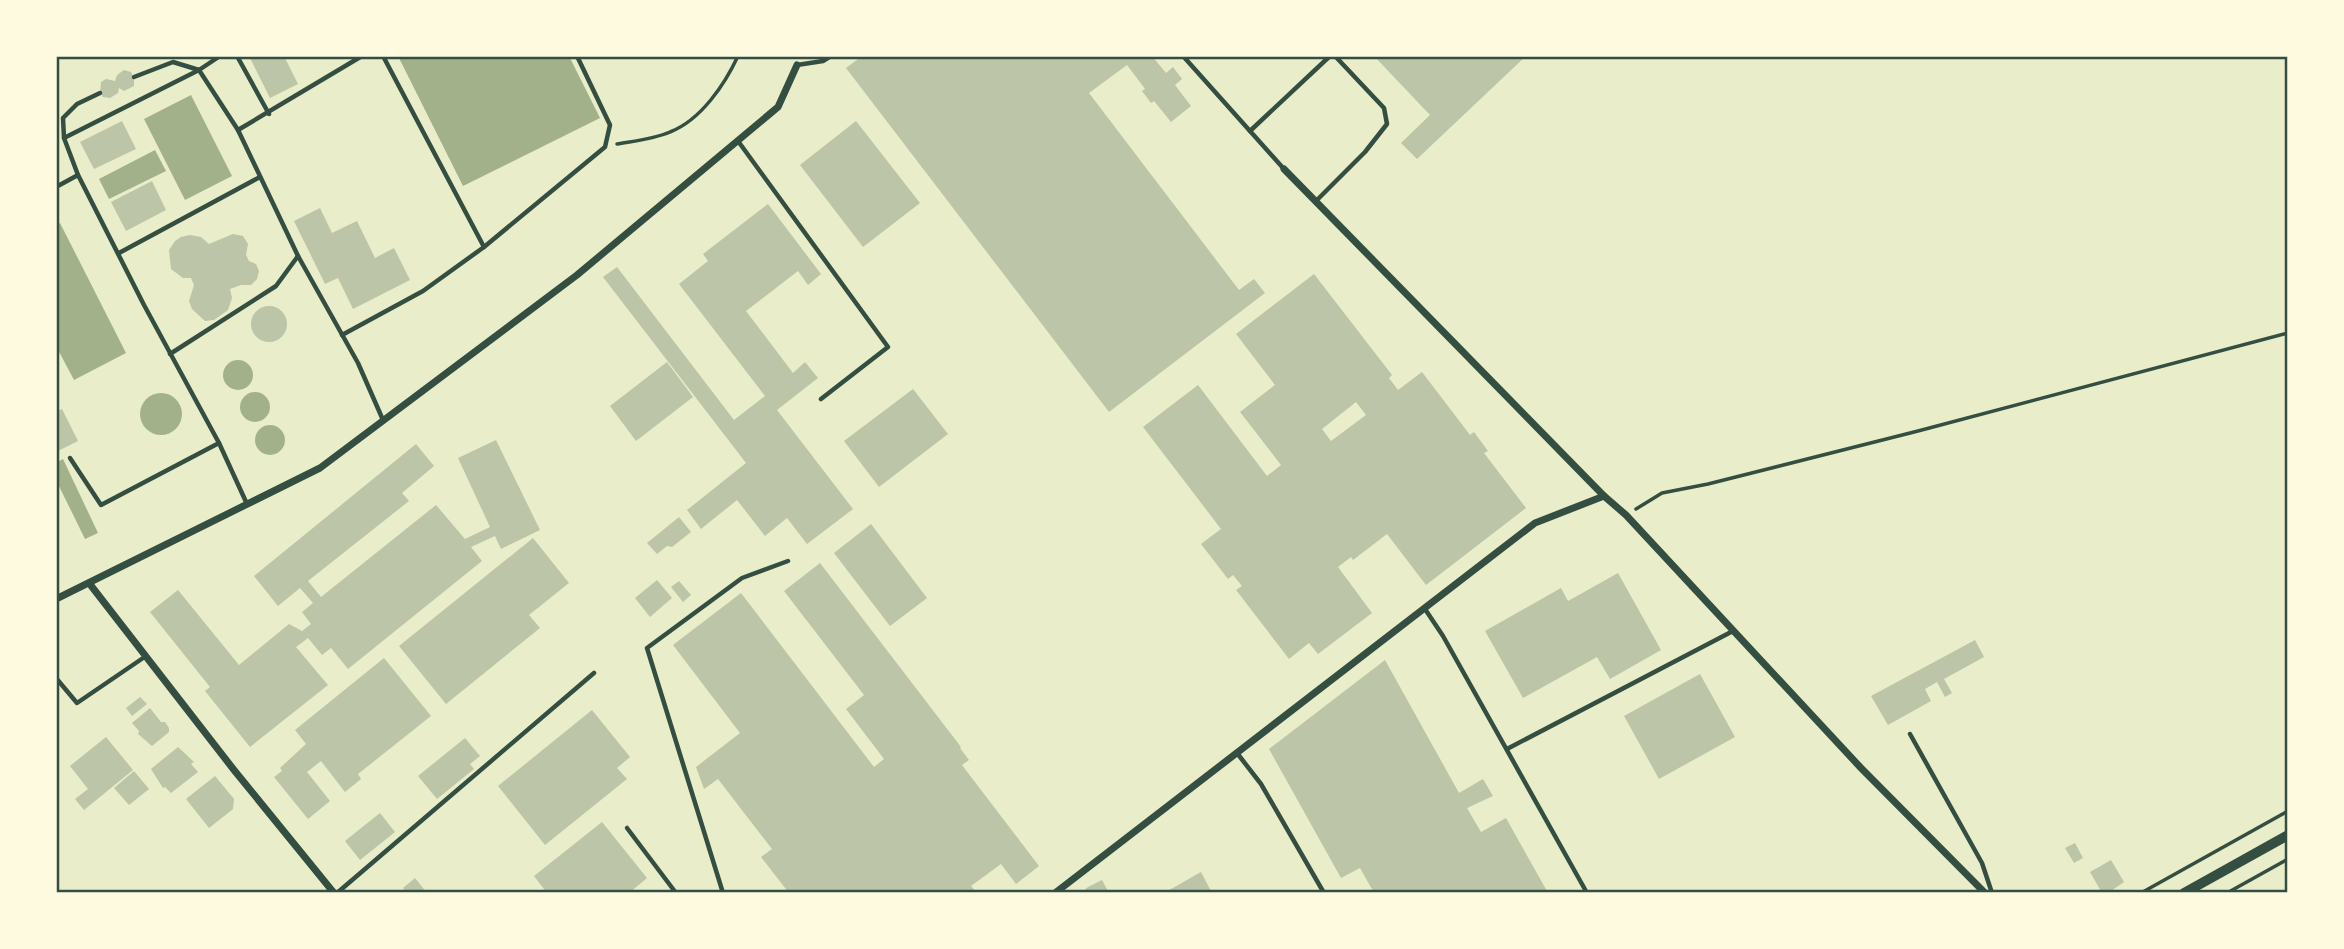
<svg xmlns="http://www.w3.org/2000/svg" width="2344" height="949" viewBox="0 0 2344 949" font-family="'Fira Sans',sans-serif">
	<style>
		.water { fill: #a3b18a }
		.building { fill: #bcc5a7; fill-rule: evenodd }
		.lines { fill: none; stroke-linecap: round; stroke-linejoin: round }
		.path { stroke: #344e41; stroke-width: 3.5 }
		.service { stroke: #344e41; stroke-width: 4.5 }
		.minor { stroke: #344e41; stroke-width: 7 }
		.tertiary { stroke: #344e41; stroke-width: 10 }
		.neatline { fill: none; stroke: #344e41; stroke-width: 2.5 }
	</style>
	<rect width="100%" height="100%" fill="#e9edc9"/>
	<g class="water">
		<polygon points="398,56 569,56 600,118 463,186"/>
		<polygon points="191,95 232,176 185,200 144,119"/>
		<polygon points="155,150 166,171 109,199 99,179"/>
		<polygon points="60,223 126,353 74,380 56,346 56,225"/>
		<circle cx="238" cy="375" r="15"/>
		<circle cx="255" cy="407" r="15"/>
		<circle cx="161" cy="414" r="21"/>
		<circle cx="270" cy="440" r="15"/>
		<polygon points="63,459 98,533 85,539 56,480 56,463"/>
	</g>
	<g class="building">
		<polygon points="249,56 284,56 298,84 270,98"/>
		<polygon points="862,56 1152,56 1166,73 1173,67 1182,79 1175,85 1191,106 1171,122 1154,101 1151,103 1142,91 1145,89 1127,65 1089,93 1239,290 1254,279 1265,293 1109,412 846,68"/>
		<polygon points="1374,56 1526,56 1417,159 1401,143 1430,115"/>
		<polygon points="124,70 131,72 134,77 134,86 124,91 119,88 118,93 110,98 103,97 100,93 101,82 106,79 115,81 117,75"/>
		<polygon points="122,121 136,149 94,169 80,142"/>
		<polygon points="856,121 920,203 863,247 800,165"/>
		<polygon points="152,181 166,210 126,231 111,202"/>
		<polygon points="768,204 821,274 808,285 798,271 746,311 793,373 805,362 818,378 777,410 853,509 807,544 787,518 765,536 737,500 701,529 687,510 746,463 603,277 617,267 734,420 765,396 679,284 708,261 703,254"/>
		<polygon points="320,208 332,233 357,221 375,258 394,248 410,280 353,309 338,278 325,284 294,221"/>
		<polygon points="233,234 243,236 248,244 246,255 249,261 256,264 259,271 257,279 251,285 241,285 230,289 232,298 228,310 214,320 205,321 192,309 189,301 194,285 191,278 183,278 171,269 169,250 175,241 181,237 190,235 201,237 209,244"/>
		<path d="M 1314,274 L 1392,375 L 1389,378 L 1398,390 L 1422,372 L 1470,435 L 1474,432 L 1488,451 L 1484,453 L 1526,508 L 1426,585 L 1387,534 L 1353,560 L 1351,557 L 1338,567 L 1372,613 L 1318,654 L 1309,643 L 1289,659 L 1236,590 L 1242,586 L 1233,575 L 1228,579 L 1201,544 L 1221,529 L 1143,427 L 1198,385 L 1267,476 L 1281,465 L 1240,412 L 1275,385 L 1236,334 ZM 1356,402 L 1366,415 L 1331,441 L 1322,429 Z"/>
		<circle cx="269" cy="324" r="18"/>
		<polygon points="667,362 693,397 636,441 610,406"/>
		<polygon points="913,389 948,434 879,487 844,441"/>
		<polygon points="62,409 78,441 56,452 56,412"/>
		<polygon points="496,440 540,530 501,549 495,536 471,547 482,561 348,669 331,648 322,655 308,638 296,647 328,685 250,747 205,691 210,687 150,612 178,590 239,665 289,624 302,631 311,624 302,612 313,603 300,588 278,606 254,576 416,444 434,466 402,493 409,501 308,581 321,597 436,505 465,539 490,527 458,458"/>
		<polygon points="679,517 691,532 672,547 667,546 657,554 647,543"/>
		<polygon points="871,524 927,598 890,626 834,553"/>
		<polygon points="533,538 569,583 529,615 540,628 446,704 399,646"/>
		<polygon points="820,563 961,747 960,748 969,760 962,765 1039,866 1016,884 1001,864 971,886 977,893 789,893 761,857 772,849 718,779 704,789 696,767 740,733 673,645 741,593 874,767 884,759 846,709 864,695 784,591"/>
		<polygon points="1618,573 1661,650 1610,679 1597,657 1523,698 1485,631 1561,588 1568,601"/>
		<polygon points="657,580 672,598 650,617 635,598"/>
		<polygon points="679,581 691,595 683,602 671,587"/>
		<polygon points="1975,640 1984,657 1944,679 1952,693 1945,697 1937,682 1925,689 1931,701 1888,725 1871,696"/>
		<polygon points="384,658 431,716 358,774 361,779 345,792 321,761 307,772 330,801 308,819 274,777 282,771 280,768 306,744 295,730"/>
		<polygon points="1385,660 1459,793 1483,779 1493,796 1467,808 1481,832 1506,818 1548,893 1369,893 1373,891 1360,868 1341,878 1269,749"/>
		<polygon points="1700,674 1735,737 1659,779 1624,716"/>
		<polygon points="140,697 147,704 132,716 126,708"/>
		<polygon points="150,708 161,722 165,722 169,728 169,732 152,746 138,734 139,731 132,723"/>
		<polygon points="592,710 630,757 617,768 627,779 545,845 498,786"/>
		<polygon points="106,737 133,770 84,810 75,799 88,789 70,766"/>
		<polygon points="465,738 480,756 470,764 474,769 437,799 418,776"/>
		<polygon points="178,747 194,762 191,764 198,772 171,793 165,787 163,788 151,769"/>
		<polygon points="134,771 149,789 129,805 114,788"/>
		<polygon points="215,776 234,799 233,809 209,828 186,799"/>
		<polygon points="380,813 395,832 360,860 345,841"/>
		<polygon points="602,822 647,878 629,893 547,893 534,876"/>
		<polygon points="2075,843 2083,858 2074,863 2065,848"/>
		<polygon points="2111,860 2124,882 2108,893 2102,893 2090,872"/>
		<polygon points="1201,872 1212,893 1164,893"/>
		<polygon points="415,878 427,893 404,893 406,892 403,888"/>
		<polygon points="1102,880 1109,893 1081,893 1088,887"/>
	</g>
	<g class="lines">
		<g class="path">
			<path d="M 617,144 C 634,141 654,139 670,132 C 701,120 725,84 738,56"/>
			<polyline points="1636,509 1662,493 1708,484 1918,431 2288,333"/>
			<polyline points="2141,893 2288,811"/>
			<polyline points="2227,893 2288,859"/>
		</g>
		<g class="service">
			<polyline points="237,56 269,114"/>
			<polyline points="383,56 484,247"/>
			<polyline points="1183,56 1284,169"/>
			<polyline points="797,65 823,61 831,56"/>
			<polyline points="134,77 173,62 199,70 220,56"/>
			<polyline points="238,130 362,56"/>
			<polyline points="1250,131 1330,56"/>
			<polyline points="64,138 63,118 77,104 100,93"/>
			<polyline points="738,141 888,347 821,399"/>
			<polyline points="56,187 78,175"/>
			<polyline points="1316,201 1365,152 1387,124 1384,108 1335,56"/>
			<polyline points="119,253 260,177"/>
			<polyline points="342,335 423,291 484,247 605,147 610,125 577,56"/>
			<polyline points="170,354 276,286 298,256"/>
			<polyline points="70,458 101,505 219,443"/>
			<polyline points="247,504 219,443 144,305 78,175 64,138 199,70 238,130 298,256 358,363 383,420"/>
			<polyline points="1425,609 1443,636 1587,893"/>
			<polyline points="56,678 77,703 146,656"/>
			<polyline points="1910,734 1982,863 1992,893"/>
			<polyline points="1507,749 1733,631"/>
			<polyline points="1237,753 1261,784 1324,893"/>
			<polyline points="627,828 676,893"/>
			<polyline points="337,893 594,673"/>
			<polyline points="723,893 647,648 742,578 788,561"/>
		</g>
		<g class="minor">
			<polyline points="1284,169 1604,496 1626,515 1861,768 1985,893"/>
			<polyline points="89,583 234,770 334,893"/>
			<polyline points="56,599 320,468 577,275 778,107 797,65"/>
			<polyline points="1055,893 1535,523 1604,496"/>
		</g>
		<polyline class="tertiary" points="2184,893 2288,835"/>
	</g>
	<rect width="2344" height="949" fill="none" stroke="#fefae0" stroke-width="116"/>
	<rect x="58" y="58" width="2228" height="833" class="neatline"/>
</svg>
